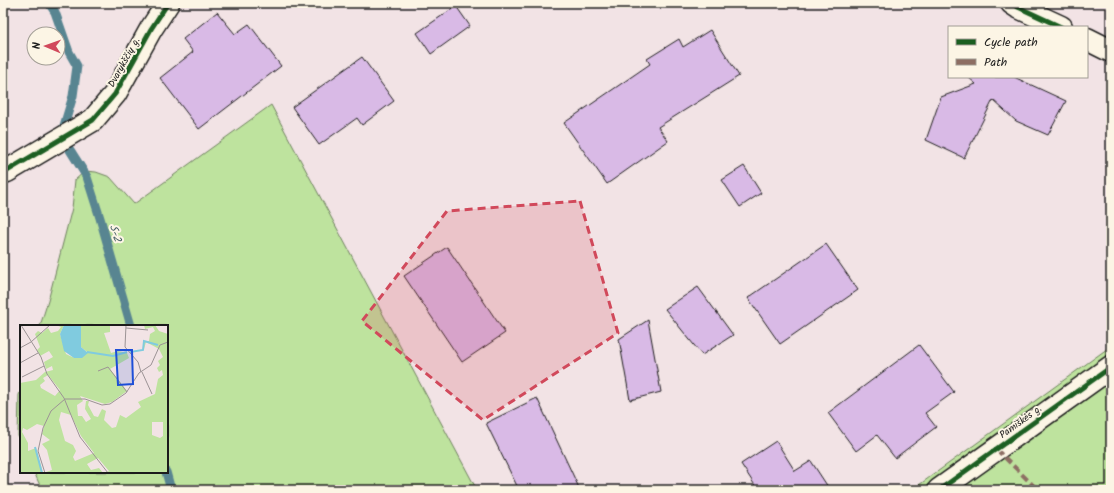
<svg xmlns="http://www.w3.org/2000/svg" width="1114" height="493" viewBox="0 0 1114 493" font-family="Kalam,sans-serif">
	<style>
		.green { fill: #bee39e; stroke: #6d805d }
		.lines { fill: none; stroke-linecap: round; stroke-linejoin: round }
		.stream { stroke: #588591; stroke-width: 9 }
		.building { fill: #d9bae6; stroke: #1c1c1c }
		.street-casing { stroke: #1c1c1c; stroke-width: 25 }
		.street { stroke: #fcf5e5; stroke-width: 22 }
		.quiet { stroke: #8d6e63; stroke-width: 4; stroke-dasharray: 8 4; stroke-linecap: butt }
		.cycleway-casing { stroke: #fcf5e5; stroke-width: 8 }
		.cycleway { stroke: #1b5e20; stroke-width: 5 }
		.marked { fill: #d1495b; fill-opacity: 0.2; stroke: #d1495b; stroke-width: 3; stroke-dasharray: 8 5; stroke-linejoin: round }
		.labels { text-anchor: middle; stroke-width: 4; stroke-linejoin: round; paint-order: stroke }
		.street-label { font-size: 10px; fill: #1c1c1c; stroke: #fcf5e5 }
		.water-label { font-size: 11px; font-style: italic; fill: #3f5960; stroke: #fcf5e5 }
		.inset-river { fill: none; stroke: #80cbdf; stroke-width: 2 }
		.inset-road { fill: none; stroke: #9c9395; stroke-width: 1 }
		.view { fill: #1d4ed8; fill-opacity: 0.15; stroke: #1d4ed8; stroke-width: 2 }
		.inset-edge { fill: none; stroke: #1c1c1c; stroke-width: 2 }
	</style>
	<rect width="100%" height="100%" fill="#f2e3e5"/>
	<filter id="ink" filterUnits="userSpaceOnUse"><feTurbulence type="fractalNoise" baseFrequency=".025" numOctaves="2"/><feDisplacementMap in="SourceGraphic" scale="8" xChannelSelector="R" yChannelSelector="G"/><feConvolveMatrix kernelMatrix="1 2 1 2 8 2 1 2 1" color-interpolation-filters="sRGB"/></filter>
	<g filter="url(#ink)">
		<g class="green">
			<polygon points="271,105 477,490 42,490 34,472 167,472 167,326 40,326 48,301 72,208 75,180 85,171 96,172 110,177 134,204"/>
			<polygon points="1111,346 1111,490 912,490"/>
			<polygon points="21,390 21,442 18,436 19,395"/>
		</g>
		<g class="lines">
			<g class="stream">
				<polyline points="49,3 55,12 69,52 77,66 73,96 63,129"/>
				<polyline points="70,150 87,177 100,218 131,326"/>
				<polyline points="166,472 171,490"/>
			</g>
		</g>
		<g class="building">
			<polygon points="456,6 470,26 431,54 417,33"/>
			<polygon points="217,12 235,34 249,24 281,66 199,129 160,78 193,52 183,39"/>
			<polygon points="710,30 739,76 658,127 668,141 607,184 564,123 650,64 647,59 679,39 683,47"/>
			<polygon points="362,57 394,101 362,125 357,118 319,145 292,107"/>
			<polygon points="968,77 1014,77 1066,101 1048,135 1016,121 993,100 964,158 926,140 941,97 976,84"/>
			<polygon points="744,166 761,193 740,207 722,180"/>
			<polygon points="826,244 858,290 780,344 748,298"/>
			<polygon points="447,247 505,333 462,362 404,276"/>
			<polygon points="698,287 733,335 702,355 665,309"/>
			<polygon points="648,320 661,392 630,400 619,339"/>
			<polygon points="919,345 954,392 925,413 936,427 895,458 877,435 856,451 828,413"/>
			<polygon points="537,398 580,490 519,490 486,423"/>
			<polygon points="776,441 795,471 811,461 830,490 758,490 741,464"/>
		</g>
		<g class="lines">
			<g class="street-casing">
				<g id="street">
					<polyline points="1012,3 1018,7 1061,27"/>
					<polyline points="1087,39 1111,51"/>
					<polyline points="3,172 7,171 93,120 115,94 151,29 168,3"/>
					<polyline points="939,490 1111,367"/>
				</g>
			</g>
			<use href="#street" class="street"/>
			<polyline class="quiet" points="996,449 1038,490"/>
			<g class="cycleway-casing">
				<g id="cycleway">
					<polyline points="1012,3 1018,7 1061,27"/>
					<polyline points="3,172 7,171 93,120 115,94 151,29 168,3"/>
					<polyline points="939,490 1111,367"/>
				</g>
			</g>
			<use href="#cycleway" class="cycleway"/>
		</g>
	</g>
	<path class="marked" d="M 580,201 L 618,333 L 483,420 L 362,321 L 447,211 Z"/>
	<g class="labels">
		<g class="street-label">
			<text transform="translate(123 62) rotate(-61)" y="4">Dvarykščių g.</text>
			<text transform="translate(1020 421) rotate(-36)" y="4">Pamiškės g.</text>
		</g>
		<g class="water-label">
			<text transform="translate(116 233) rotate(73)" y="4">S-2</text>
		</g>
	</g>
	<g transform="translate(20 325)">
		<rect width="148" height="148" fill="#f2e3e5"/>
		<path d="M 36,0 L 44,0 L 40,9 L 46,29 L 50,31 L 55,33 L 67,27 L 61,22 L 61,0 L 90,0 L 90,7 L 84,8 L 91,28 L 98,26 L 107,28 L 109,33 L 90,44 L 107,66 L 92,77 L 85,79 L 60,71 L 63,76 L 57,80 L 58,91 L 62,91 L 66,97 L 71,94 L 65,84 L 66,76 L 69,76 L 68,80 L 74,91 L 78,92 L 82,84 L 86,86 L 84,95 L 92,103 L 96,102 L 100,90 L 106,93 L 121,82 L 118,77 L 135,69 L 138,54 L 143,50 L 142,45 L 139,47 L 137,43 L 140,40 L 138,36 L 143,32 L 139,24 L 126,17 L 124,24 L 123,22 L 123,16 L 129,16 L 130,9 L 135,6 L 133,2 L 125,4 L 124,0 L 135,0 L 139,6 L 148,9 L 148,148 L 84,148 L 89,146 L 78,133 L 67,139 L 71,145 L 79,143 L 83,148 L 0,148 L 0,58 L 16,55 L 25,47 L 33,45 L 32,41 L 26,44 L 24,37 L 33,32 L 29,26 L 20,31 L 17,25 L 20,22 L 15,9 L 18,6 L 22,8 L 28,3 L 31,8 L 38,6 L 41,2 ZM 28,50 L 40,65 L 35,71 L 21,63 L 20,60 L 25,56 L 23,53 ZM 41,87 L 51,90 L 61,111 L 74,128 L 55,136 L 53,132 L 56,126 L 53,120 L 45,116 L 39,95 ZM 132,97 L 143,97 L 143,111 L 140,113 L 132,110 ZM 17,99 L 24,101 L 22,109 L 30,115 L 22,119 L 27,125 L 32,145 L 23,148 L 16,123 L 8,126 L 8,118 L 2,107 L 3,103 L 7,105 Z" fill="#bee39e" fill-rule="evenodd"/>
		<path d="M 44,0 L 61,0 L 61,22 L 68,28 L 62,33 L 54,33 L 44,26 L 40,9 Z" fill="#80cbdf"/>
		<path class="inset-river" d="M 67,27 L 93,31 L 107,27M 110,27 L 123,25 L 124,16 L 138,20M 15,122 L 22,148"/>
		<path class="inset-road" d="M 1,0 L 21,32 L 27,49 L 44,73 L 60,112 L 88,148M 106,0 L 105,22 L 118,37 L 121,47M 106,3 L 128,5M 11,17 L 30,0M 0,23 L 11,17M 0,38 L 18,28M 78,46 L 88,42 L 107,67M 122,47 L 132,69M 2,52 L 24,41M 45,74 L 65,74 L 82,80 L 90,79 L 106,68 L 119,48 L 131,40 L 140,20 L 148,17M 25,148 L 18,126 L 23,103 L 31,86 L 45,74"/>
		<path class="view" d="M 96,25 L 112,25 L 113,59 L 98,60 Z"/>
		<rect width="148" height="148" class="inset-edge"/>
	</g>
	<rect width="1114" height="493" fill="none" stroke="#fcf5e5" stroke-width="16"/>
	<rect x="8" y="8" width="1098" height="477" fill="none" stroke="#1c1c1c" stroke-width="1.5" filter="url(#ink)"/>
	<rect x="948" y="26" width="140" height="52" fill="#fcf5e5" stroke="#a29e95"/>
	<rect x="956" y="39" width="20" height="6" fill="#1b5e20" stroke="#a29e95"/>
	<text x="984" y="46" font-size="12" fill="#1c1c1c">Cycle path</text>
	<rect x="956" y="59" width="20" height="6" fill="#8d6e63" stroke="#a29e95"/>
	<text x="984" y="66" font-size="12" fill="#1c1c1c">Path</text>
	<g transform="translate(46 46) rotate(272)"><circle r="19" fill="#fcf5e5" stroke="#a29e95"/>
	<path d="M0-3L7 15L0 10L-7 15Z" fill="#d1495b"/>
	<text y="-6" font-size="11" font-weight="bold" text-anchor="middle" fill="#1c1c1c">N</text>
	</g>
</svg>
